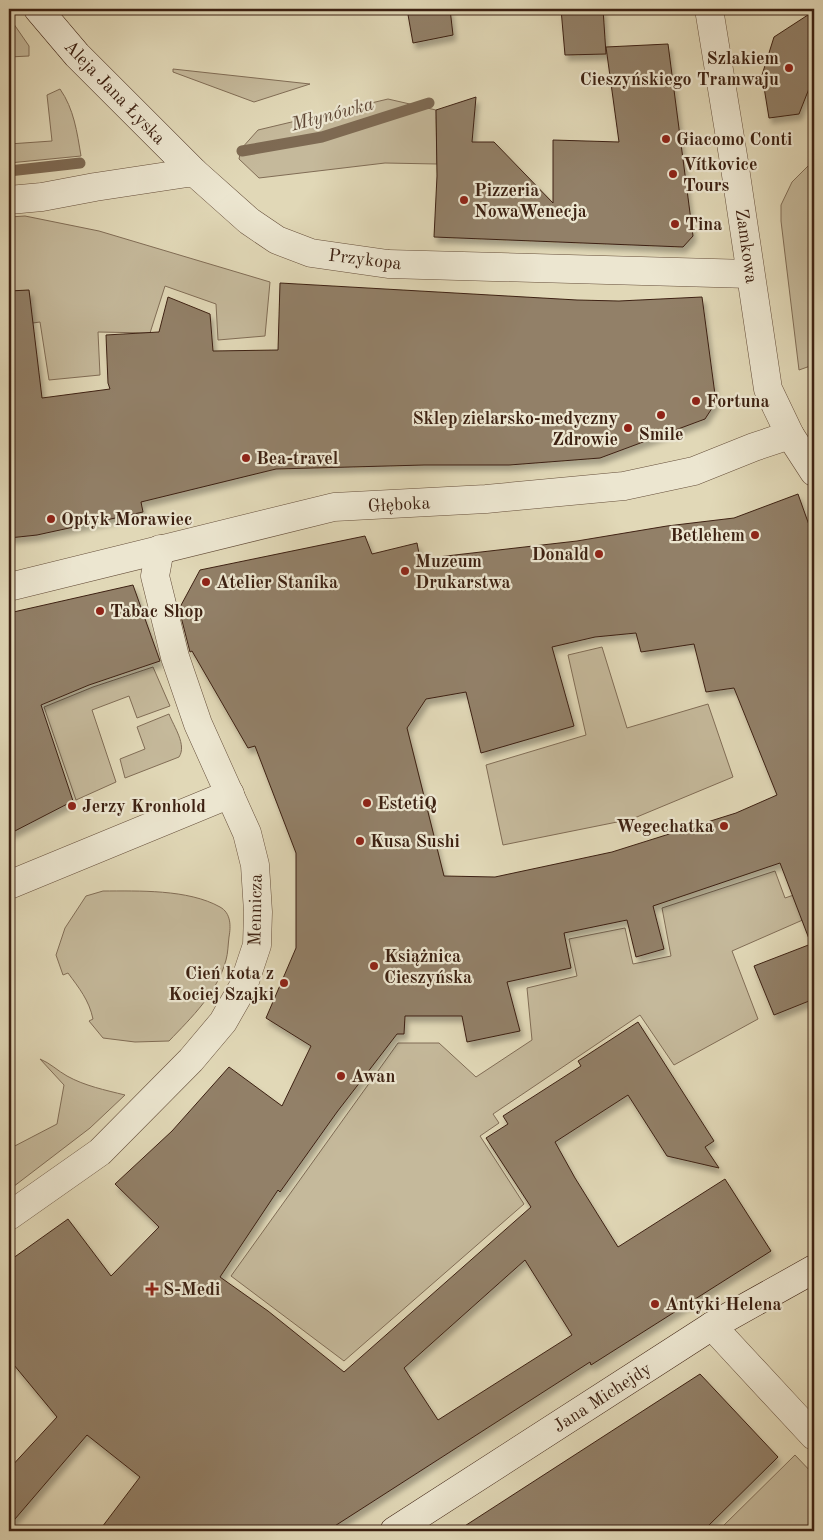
<svg xmlns="http://www.w3.org/2000/svg" width="823" height="1540" viewBox="0 0 823 1540" font-family="'Old Standard TT',serif">
	<style>
		.green { fill: #c5b99b; stroke: #816d56 }
		.lines { fill: none; stroke-linecap: round; stroke-linejoin: round }
		.stream { stroke: #7e6a53; stroke-width: 11 }
		.building { fill: #928068; stroke: #3d2112; fill-rule: evenodd; filter: url(#shadow) }
		.street-casing { stroke: #664f3b; stroke-width: 29 }
		.secondary-casing { stroke: #3d2112; stroke-width: 29 }
		.street { stroke: #ece6d0; stroke-width: 28 }
		.secondary { stroke: #ece6d0; stroke-width: 28 }
		.poi-dot { fill: #8f2418; stroke: #ece6d0; stroke-width: 2 }
		.labels { text-anchor: middle; stroke-width: 4.5; stroke-linejoin: round; paint-order: stroke }
		.poi-label { font-size: 18px; font-weight: bold; fill: #3d2112; stroke: #ece6d0; text-anchor: start }
		.street-label { font-size: 18px; fill: #3d2112; stroke: #ece6d0 }
		.water-label { font-size: 19px; font-style: italic; fill: #5d4533; stroke: #ece6d0 }
	</style>
	<defs>
		<filter id="shadow"><feDropShadow dx="3" dy="5.5" stdDeviation="2.5" flood-color="#0004"/></filter>
	</defs>
	<rect width="100%" height="100%" fill="#e1d8b7"/>
	<filter id="stains"><feTurbulence type="fractalNoise" baseFrequency=".004" numOctaves="4"/><feColorMatrix values="0 0 0 0 .2 0 0 0 0 .09 0 0 0 0 .02 0 0 0 .5 -.17"/></filter>
	<radialGradient id="worn" r=".72"><stop offset=".6" stop-color="#630" stop-opacity="0"/><stop offset="1" stop-color="#630" stop-opacity=".3"/></radialGradient>
	<g class="green">
		<polygon points="9,17 29,46 29,56 9,57"/>
		<polygon points="173,69 310,84 254,102 173,72"/>
		<path d="M 60,89 C 74,109 77,132 81,156 L 9,163 L 9,144 L 52,141 L 47,95 Z"/>
		<polygon points="388,99 436,110 437,164 385,163 259,178 239,159 241,149 258,130"/>
		<polygon points="814,160 814,354 813,365 799,370 781,221 781,205 792,182"/>
		<polygon points="25,216 99,231 270,282 265,336 218,340 216,304 165,286 150,333 98,332 100,375 49,380 40,322 11,326 9,288 9,217"/>
		<polygon points="602,647 627,728 708,704 733,777 632,819 503,845 486,765 586,735 568,655"/>
		<polygon points="153,667 170,706 137,718 129,696 92,710 116,782 76,800 44,707 93,687"/>
		<path d="M 169,714 C 174,727 187,745 179,757 L 125,778 L 120,759 L 145,749 L 137,727 Z"/>
		<polygon points="775,871 785,898 814,888 814,915 732,951 758,1019 674,1065 640,1015 493,1114 499,1123 480,1136 524,1204 344,1361 231,1276 398,1043 439,1043 476,1077 532,1040 527,988 577,976 569,939 625,928 633,964 671,956 662,908"/>
		<path d="M 103,891 C 138,891 188,889 220,907 C 231,913 231,926 229,937 C 228,945 228,953 226,960 C 217,993 192,1017 169,1041 L 135,1042 L 103,1038 L 89,1021 L 93,1019 C 89,1000 79,988 68,973 L 63,975 L 56,955 L 65,928 L 86,896 Z"/>
		<path d="M 40,1059 C 50,1063 58,1071 67,1076 C 85,1086 105,1090 125,1095 L 90,1128 L 9,1190 L 9,1149 L 57,1124 L 64,1085 Z"/>
		<polygon points="795,1455 814,1475 814,1531 718,1531"/>
	</g>
	<g class="lines">
		<g class="stream">
			<polyline points="242,151 322,137 429,103"/>
			<polyline points="9,171 80,163"/>
		</g>
	</g>
	<g class="building">
		<polygon points="407,9 450,9 453,35 413,43"/>
		<polygon points="561,9 603,9 606,54 565,55"/>
		<polygon points="814,11 814,76 799,114 769,118 762,75 774,37"/>
		<polygon points="668,44 693,236 683,247 434,237 437,176 436,110 476,97 472,142 494,142 553,203 553,140 619,142 606,47"/>
		<polygon points="280,283 577,300 619,301 702,297 716,402 705,419 600,458 509,465 424,465 276,469 141,502 143,512 37,535 9,538 9,291 29,290 42,398 110,389 108,383 106,335 159,332 168,297 210,314 213,351 278,350"/>
		<path d="M 798,494 L 814,539 L 814,999 L 774,1015 L 754,966 L 811,944 L 780,863 L 653,906 L 664,949 L 636,957 L 627,920 L 564,933 L 571,968 L 507,982 L 520,1031 L 467,1042 L 462,1016 L 405,1016 L 404,1034 L 397,1034 L 337,1112 L 280,1192 L 278,1190 L 220,1277 L 268,1311 L 344,1372 L 531,1207 L 486,1138 L 508,1124 L 503,1116 L 581,1066 L 578,1061 L 638,1022 L 714,1141 L 705,1147 L 719,1168 L 667,1156 L 628,1095 L 555,1142 L 575,1178 L 618,1247 L 725,1179 L 771,1251 L 591,1365 L 590,1362 L 327,1531 L 99,1531 L 140,1477 L 87,1435 L 9,1526 L 9,1469 L 57,1417 L 9,1359 L 9,1261 L 68,1219 L 111,1276 L 159,1227 L 115,1184 L 172,1131 L 229,1067 L 282,1106 L 311,1046 L 266,1018 L 296,948 L 296,853 L 255,746 L 248,748 L 192,651 L 190,652 L 179,609 L 200,570 L 365,536 L 372,554 L 417,543 L 420,559 L 577,541 L 667,526 L 734,518 ZM 636,633 L 641,652 L 694,644 L 706,692 L 734,688 L 777,795 L 736,813 L 612,852 L 495,877 L 444,876 L 407,728 L 426,699 L 466,692 L 481,753 L 574,726 L 552,647 L 595,637 ZM 525,1260 L 572,1335 L 438,1420 L 404,1368 Z"/>
		<polygon points="133,585 160,661 89,685 41,705 73,801 9,834 9,613"/>
		<polygon points="700,1374 778,1457 703,1531 457,1531"/>
	</g>
	<g class="lines">
		<g class="street-casing">
			<g id="street">
				<polyline points="709,9 735,168 768,389 790,435 814,472"/>
				<polyline points="9,200 42,197 95,187 194,172 249,221 277,240 311,253 388,264 750,274"/>
				<polyline points="9,587 334,507 486,499 624,486 694,471 754,447 790,435"/>
				<polyline points="9,885 230,794"/>
				<polyline points="9,1216 100,1152 191,1060 223,1022 243,987 257,945 258,912 255,865 247,833 198,724 175,657 155,576 160,549"/>
				<polyline points="712,1326 814,1436"/>
			</g>
		</g>
		<g class="secondary-casing">
			<g id="secondary">
				<polyline points="38,9 77,55 194,172"/>
				<polyline points="394,1531 712,1326 814,1269"/>
			</g>
		</g>
		<use href="#street" class="street"/>
		<use href="#secondary" class="secondary"/>
	</g>
	<g class="poi-dot">
		<circle cx="789" cy="68" r="5"/>
		<circle cx="666" cy="139" r="5"/>
		<circle cx="673" cy="174" r="5"/>
		<circle cx="464" cy="200" r="5"/>
		<circle cx="675" cy="224" r="5"/>
		<circle cx="696" cy="401" r="5"/>
		<circle cx="661" cy="415" r="5"/>
		<circle cx="628" cy="428" r="5"/>
		<circle cx="246" cy="458" r="5"/>
		<circle cx="51" cy="519" r="5"/>
		<circle cx="755" cy="535" r="5"/>
		<circle cx="599" cy="554" r="5"/>
		<circle cx="405" cy="571" r="5"/>
		<circle cx="206" cy="582" r="5"/>
		<circle cx="100" cy="611" r="5"/>
		<circle cx="367" cy="803" r="5"/>
		<circle cx="72" cy="806" r="5"/>
		<circle cx="724" cy="826" r="5"/>
		<circle cx="360" cy="841" r="5"/>
		<circle cx="374" cy="966" r="5"/>
		<circle cx="284" cy="983" r="5"/>
		<circle cx="341" cy="1076" r="5"/>
		<path d="M149.5 1281.5h5v5h5v5h-5v5h-5v-5h-5v-5h5z"/>
		<circle cx="655" cy="1304" r="5"/>
	</g>
	<g class="labels">
		<g class="poi-label">
			<text x="779" y="64" text-anchor="end">Szlakiem<tspan x="779" dy="21">Cieszyńskiego Tramwaju</tspan></text>
			<text x="676" y="145">Giacomo Conti</text>
			<text x="683" y="170">Vítkovice<tspan x="683" dy="21">Tours</tspan></text>
			<text x="474" y="196">Pizzeria<tspan x="474" dy="21">NowaWenecja</tspan></text>
			<text x="685" y="230">Tina</text>
			<text x="706" y="407">Fortuna</text>
			<text x="618" y="424" text-anchor="end">Sklep zielarsko-medyczny<tspan x="618" dy="21">Zdrowie</tspan></text>
			<text x="661" y="440" text-anchor="middle">Smile</text>
			<text x="256" y="464">Bea-travel</text>
			<text x="61" y="525">Optyk Morawiec</text>
			<text x="745" y="541" text-anchor="end">Betlehem</text>
			<text x="589" y="560" text-anchor="end">Donald</text>
			<text x="415" y="567">Muzeum<tspan x="415" dy="21">Drukarstwa</tspan></text>
			<text x="216" y="588">Atelier Stanika</text>
			<text x="110" y="617">Tabac Shop</text>
			<text x="377" y="809">EstetiQ</text>
			<text x="82" y="812">Jerzy Kronhold</text>
			<text x="714" y="832" text-anchor="end">Wegechatka</text>
			<text x="370" y="847">Kusa Sushi</text>
			<text x="384" y="962">Książnica<tspan x="384" dy="21">Cieszyńska</tspan></text>
			<text x="274" y="979" text-anchor="end">Cień kota z<tspan x="274" dy="21">Kociej Szajki</tspan></text>
			<text x="351" y="1082">Awan</text>
			<text x="163" y="1295">S-Medi</text>
			<text x="665" y="1310">Antyki Helena</text>
		</g>
		<g class="street-label">
			<text transform="translate(115 92) rotate(46)" y="6">Aleja Jana Łyska</text>
			<text transform="translate(747 246) rotate(82)" y="6">Zamkowa</text>
			<text transform="translate(365 259) rotate(7)" y="6">Przykopa</text>
			<text transform="translate(399 504) rotate(-3)" y="6">Głęboka</text>
			<text transform="translate(255 910) rotate(-89)" y="6">Mennicza</text>
			<text transform="translate(602 1397) rotate(-33)" y="6">Jana Michejdy</text>
		</g>
		<g class="water-label">
			<text transform="translate(332 113) rotate(-15)" y="7">Młynówka</text>
		</g>
	</g>
	<rect width="823" height="1540" fill="none" stroke="#e1d8b7" stroke-width="30"/>
	<rect x="10" y="10" width="803" height="1520" fill="none" stroke="#3d2112" stroke-width="2.5"/>
	<rect x="15" y="15" width="793" height="1510" fill="none" stroke="#3d2112"/>
	<rect width="100%" height="100%" filter="url(#stains)"/>
	<rect width="100%" height="100%" fill="url(#worn)"/>
</svg>
